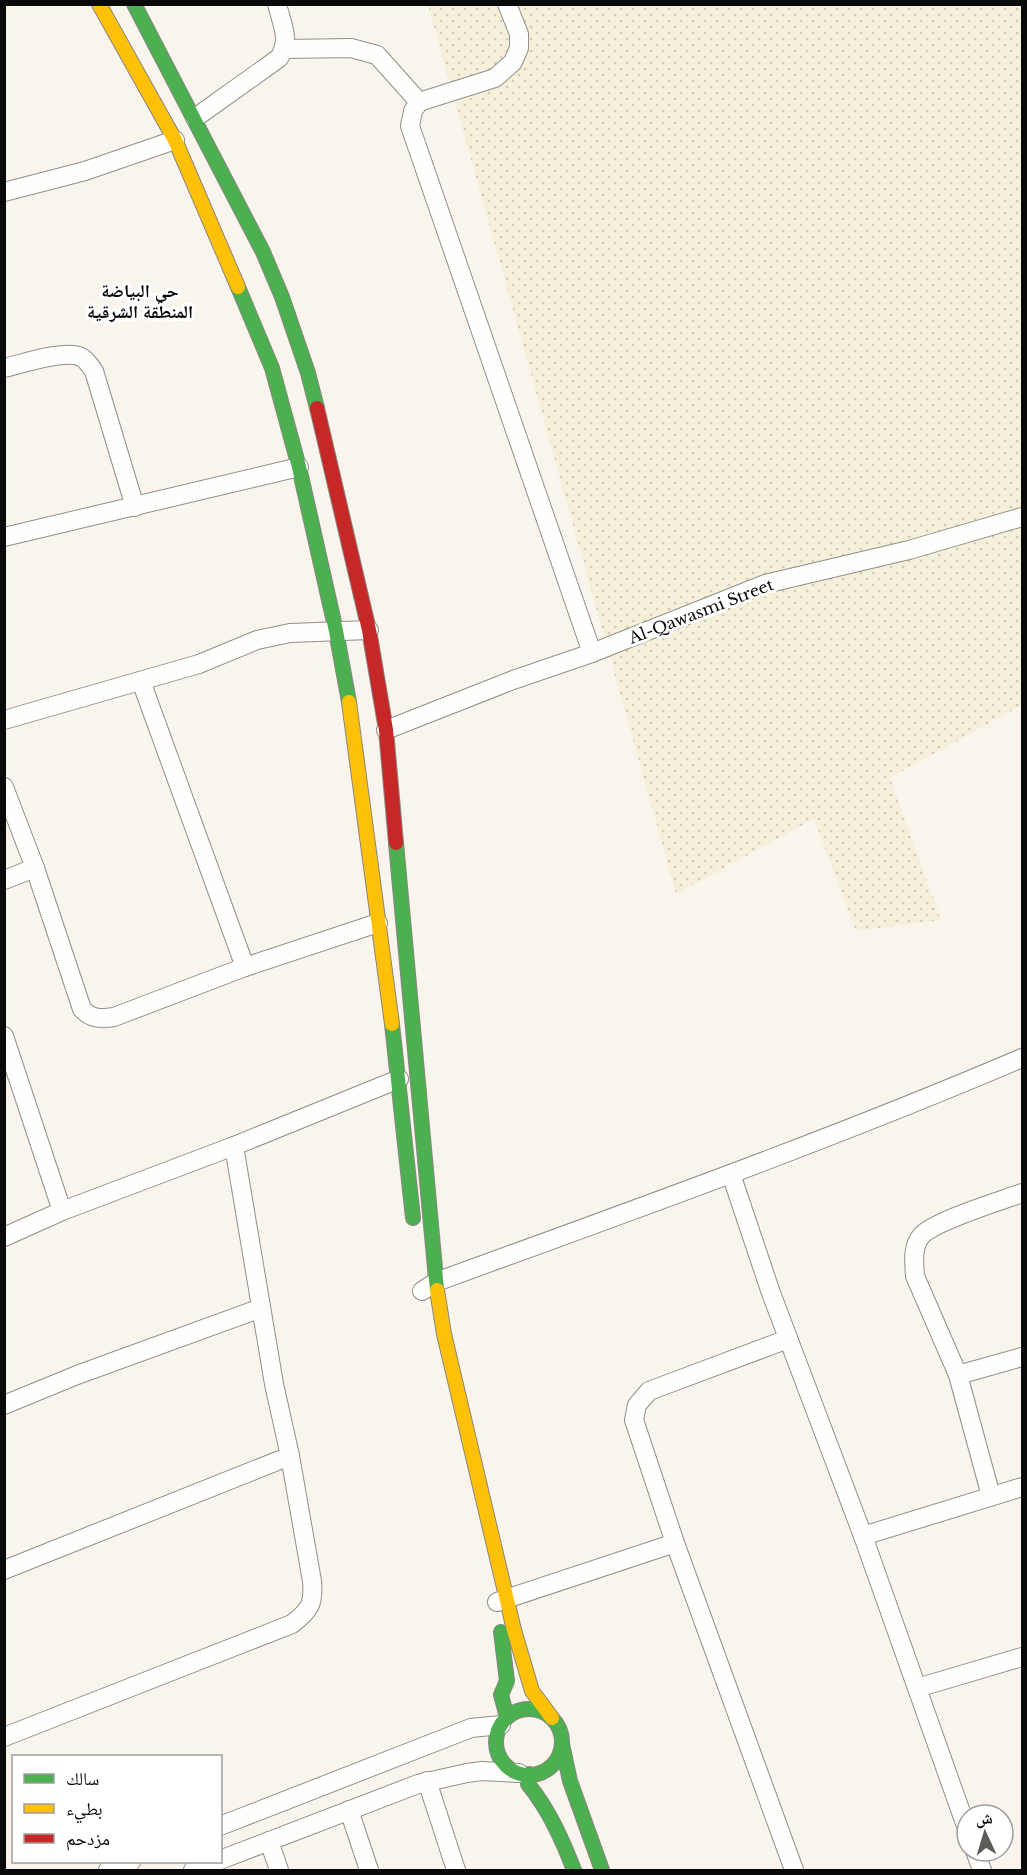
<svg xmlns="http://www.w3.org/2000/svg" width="1027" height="1875" viewBox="0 0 1027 1875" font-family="'Libre Baskerville','Noto Naskh Arabic',serif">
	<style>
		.farmland { fill: url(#farmland-dots) }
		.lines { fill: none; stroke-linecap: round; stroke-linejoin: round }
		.street-casing { stroke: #918f8b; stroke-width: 20 }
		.fast-casing { stroke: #888682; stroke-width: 16 }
		.slow-casing { stroke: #888682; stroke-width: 16 }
		.jam-casing { stroke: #888682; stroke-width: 16 }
		.street { stroke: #fefefc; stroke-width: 18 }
		.fast { stroke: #4caf50; stroke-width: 14 }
		.slow { stroke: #ffc107; stroke-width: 14 }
		.jam { stroke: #c62828; stroke-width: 14 }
		.labels { text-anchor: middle; stroke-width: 6; stroke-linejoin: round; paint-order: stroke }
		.street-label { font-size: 16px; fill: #090909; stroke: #fff }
		.neighbourhood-label { font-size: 18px; font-weight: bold; fill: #090909; stroke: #fff }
	</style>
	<defs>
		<pattern id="farmland-dots" width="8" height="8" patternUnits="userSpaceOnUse" patternTransform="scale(1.5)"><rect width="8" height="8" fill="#f5f0d9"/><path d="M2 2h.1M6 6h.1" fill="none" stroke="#d1ccb9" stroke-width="1.8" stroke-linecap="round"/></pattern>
	</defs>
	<rect width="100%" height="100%" fill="#f9f5ec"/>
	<polygon class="farmland" points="428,5 1022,5 1022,705 890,778 941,920 856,931 814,819 676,894"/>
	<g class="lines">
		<g class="street-casing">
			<g id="street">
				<polyline points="507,4 519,34 519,48 513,62 495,78 419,102 413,111 410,126 592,653"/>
				<polyline points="284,49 351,48 377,55 419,102"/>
				<path d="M 195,118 L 279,58 C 291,39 282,25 277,4"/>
				<polyline points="4,192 85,171 175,140"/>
				<path d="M 4,368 C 22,364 65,349 81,357 C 87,360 90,366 94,371 L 135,507"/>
				<polyline points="4,537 299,467"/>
				<polyline points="141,681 245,967"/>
				<polyline points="4,720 199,664 257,640 290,633 369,630"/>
				<polyline points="386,730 513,680 592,653 765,584 909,550 1022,517"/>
				<path d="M 4,787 L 35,868 L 82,1009 C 91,1019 101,1019 114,1017 L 245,967 L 378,923"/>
				<polyline points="4,880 35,868"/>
				<polyline points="4,1036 62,1211"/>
				<polyline points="731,1174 771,1293 863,1536 967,1829"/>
				<polyline points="4,1237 62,1211 234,1146 399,1079"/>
				<path d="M 422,1291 L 436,1282 C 633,1210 830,1140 1022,1058"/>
				<polyline points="788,1339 649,1391 637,1405 634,1420 675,1543 794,1870"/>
				<polyline points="958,1375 1022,1357"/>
				<polyline points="4,1405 77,1375 261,1308"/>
				<path d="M 991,1496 L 958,1375 L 915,1276 C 914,1262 912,1246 922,1235 C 937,1220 1000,1201 1022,1193"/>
				<polyline points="863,1536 1022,1487"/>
				<polyline points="4,1570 290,1456"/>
				<polyline points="497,1602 675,1543"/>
				<polyline points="917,1688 1022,1657"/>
				<path d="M 4,1737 L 292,1624 C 310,1610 314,1604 312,1581 L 290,1456 L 274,1384 L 234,1146"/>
				<polyline points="427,1781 456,1870"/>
				<polyline points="349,1810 369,1870"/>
				<polyline points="220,1826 471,1728 501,1725"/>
				<polyline points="269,1841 279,1870"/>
				<polyline points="975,1851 982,1870"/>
				<polyline points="220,1860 418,1784 467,1773 482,1771 519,1773"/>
				<polyline points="108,1870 131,1862"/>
				<polyline points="193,1870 216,1862"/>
			</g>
		</g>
		<g class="fast-casing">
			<g id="fast">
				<polyline points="134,4 263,252 282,297 308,373 317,408"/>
				<polyline points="238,287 272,368 299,467 336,631 349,702"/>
				<polyline points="396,843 437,1290"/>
				<polyline points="392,1024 413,1218"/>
				<polyline points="501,1632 507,1681 501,1695 507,1717"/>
				<circle cx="529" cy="1742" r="33"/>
				<polyline points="562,1744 570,1781 602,1870"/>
				<path d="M 529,1774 L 528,1784 C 549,1810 562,1839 574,1870"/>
			</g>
		</g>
		<g class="slow-casing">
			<g id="slow">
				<polyline points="99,4 175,140 238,287"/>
				<polyline points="349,702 392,1024"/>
				<polyline points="437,1290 444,1334 514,1630 532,1691 552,1718"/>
			</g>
		</g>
		<g class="jam-casing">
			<polyline id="jam" points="317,408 369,630 386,730 396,843"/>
		</g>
		<use href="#street" class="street"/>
		<use href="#fast" class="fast"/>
		<use href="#slow" class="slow"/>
		<use href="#jam" class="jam"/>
	</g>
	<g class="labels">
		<g class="street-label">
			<text transform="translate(701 611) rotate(-21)" y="6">Al-Qawasmi Street</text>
		</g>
		<g class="neighbourhood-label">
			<text x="140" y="297">حي البياضة<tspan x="140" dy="21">المنطقة الشرقية</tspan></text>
		</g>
	</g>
	<rect width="1027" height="1875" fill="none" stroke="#090909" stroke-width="12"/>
	<rect x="12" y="1755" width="210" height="108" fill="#ffffff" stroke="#9d9d9d" stroke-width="1.5"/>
	<rect x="24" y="1774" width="30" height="9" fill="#4caf50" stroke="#9d9d9d" stroke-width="1.5"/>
	<text x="66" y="1785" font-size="18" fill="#090909">سالك</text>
	<rect x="24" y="1804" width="30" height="9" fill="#ffc107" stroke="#9d9d9d" stroke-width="1.5"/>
	<text x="66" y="1815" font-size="18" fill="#090909">بطيء</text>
	<rect x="24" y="1834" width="30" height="9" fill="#c62828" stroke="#9d9d9d" stroke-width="1.5"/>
	<text x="66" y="1845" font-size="18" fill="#090909">مزدحم</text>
	<g transform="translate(985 1833) rotate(356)"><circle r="28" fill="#ffffff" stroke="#9d9d9d" stroke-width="1.5"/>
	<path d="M0-4.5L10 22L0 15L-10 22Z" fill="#5d5c58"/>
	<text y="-9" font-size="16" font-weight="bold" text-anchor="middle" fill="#090909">ش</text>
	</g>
</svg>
